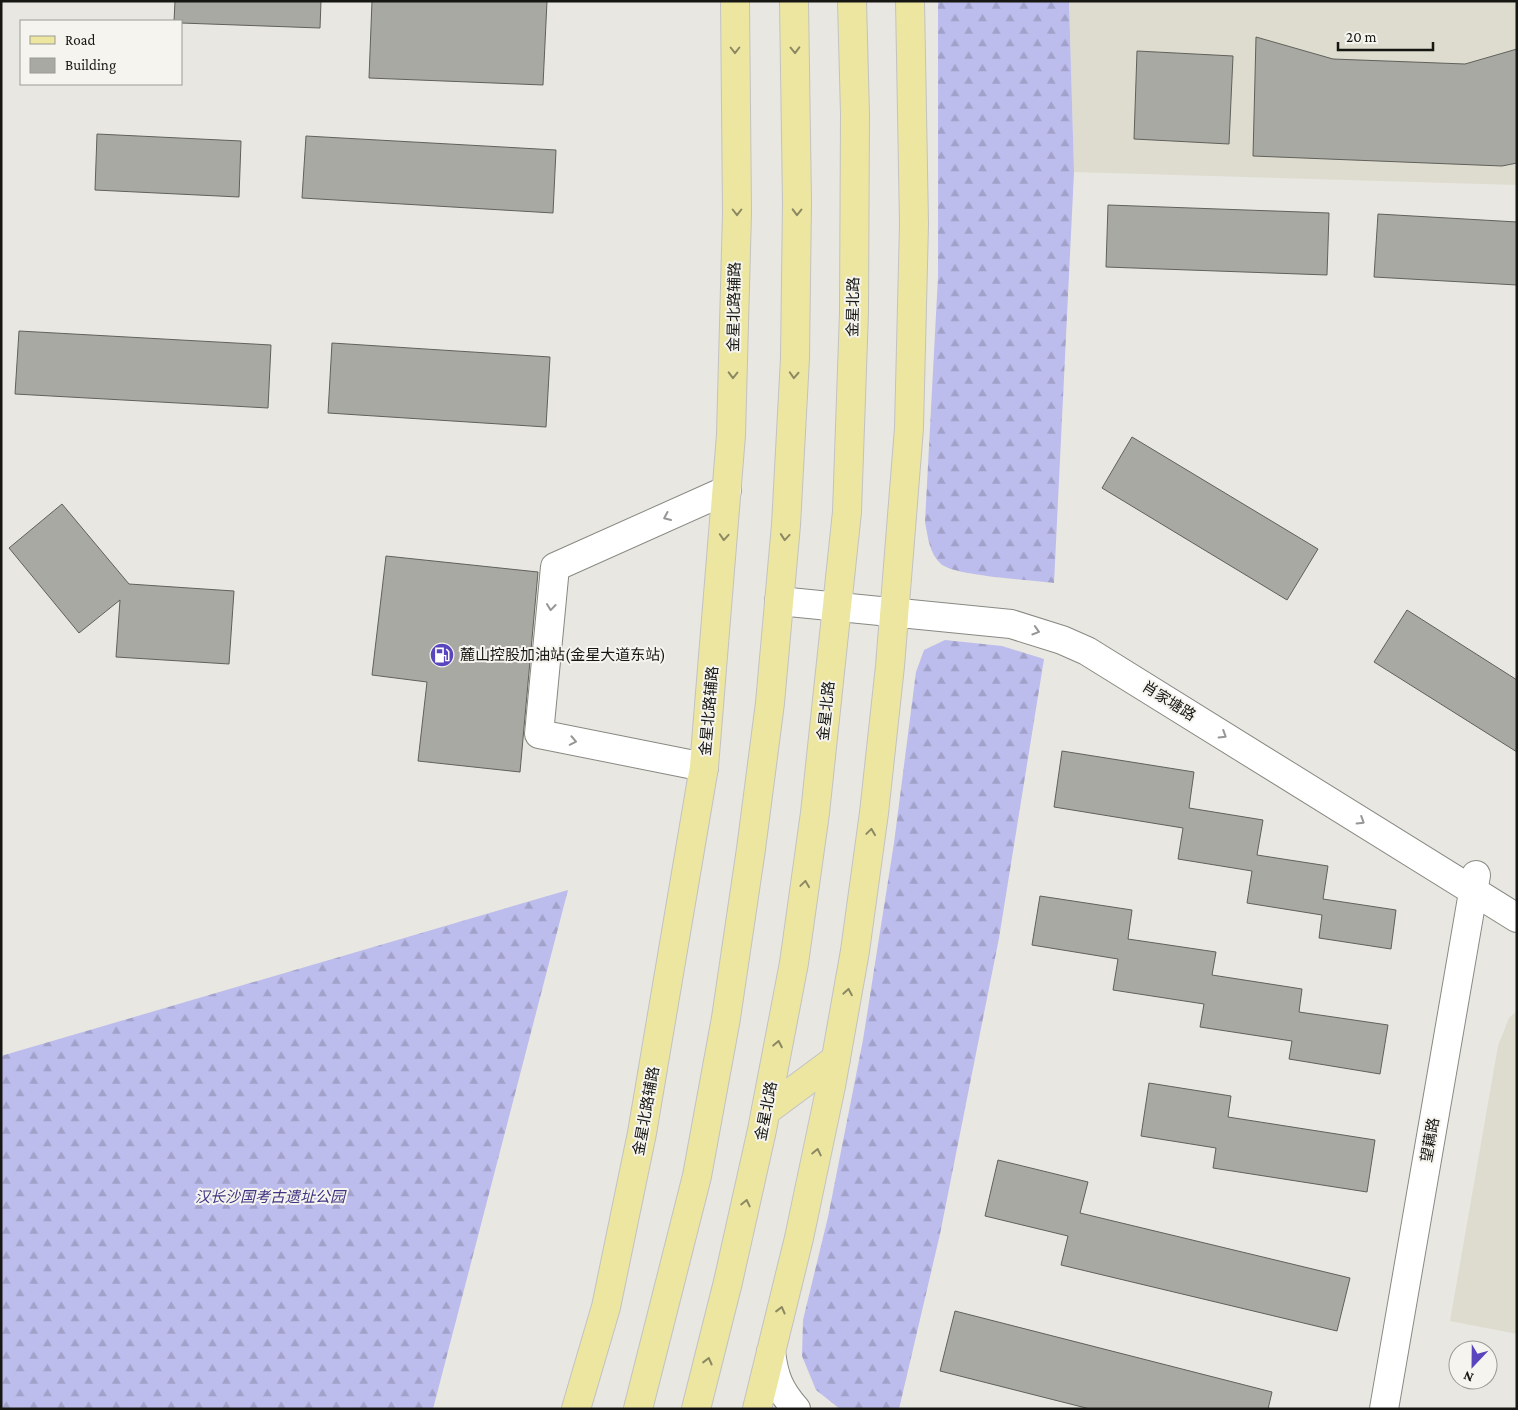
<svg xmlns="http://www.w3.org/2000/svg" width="1518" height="1410" viewBox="0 0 1518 1410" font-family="'Crimson Pro','Noto Sans SC',serif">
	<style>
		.built { fill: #dedccf }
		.forest { fill: url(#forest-firs) }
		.building { fill: #a9a9a3; stroke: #61615b }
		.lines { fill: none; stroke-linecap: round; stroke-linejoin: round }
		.minor-casing { stroke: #898983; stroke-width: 30 }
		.major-casing { stroke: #c2c2c2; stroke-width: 30 }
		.minor { stroke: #fff; stroke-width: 28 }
		.major { stroke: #ede6a1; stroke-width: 28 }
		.oneway { stroke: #8c8861 }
		.oneway2 { stroke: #969695 }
		.labels { text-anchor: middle; stroke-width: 4; stroke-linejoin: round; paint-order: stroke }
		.street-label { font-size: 15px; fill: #161613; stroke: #f5f4ee }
		.poi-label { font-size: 15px; fill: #161613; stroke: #f5f4ee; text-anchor: start }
		.park-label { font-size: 15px; font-style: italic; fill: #3f3384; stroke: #f5f4ee }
	</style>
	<defs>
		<pattern id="forest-firs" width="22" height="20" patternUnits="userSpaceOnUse" patternTransform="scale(1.25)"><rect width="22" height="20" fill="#bcbced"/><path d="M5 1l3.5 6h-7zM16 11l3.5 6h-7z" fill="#a1a1ca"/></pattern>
	</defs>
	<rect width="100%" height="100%" fill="#e8e7e1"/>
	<g class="built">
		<polygon points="1069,1 1517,2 1517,185 1074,172"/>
		<polygon points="1517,1011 1517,1334 1450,1321 1498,1046 1509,1018"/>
	</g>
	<g class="forest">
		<path d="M 938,1 L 1069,1 L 1074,172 L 1054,583 C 1031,580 955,576 941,564 C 929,553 928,537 925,522 L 938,277 Z"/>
		<polygon points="945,640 1002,646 1044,659 999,938 940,1234 899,1409 840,1409 816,1390 802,1356 803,1320 828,1217 863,1040 894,843 916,672 924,650"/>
		<polygon points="568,890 433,1409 1,1409 1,1056"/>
	</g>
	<g class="building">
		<polygon points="175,1 321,1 320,28 181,23 181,21 174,21"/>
		<polygon points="372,1 547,1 543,85 369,78"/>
		<polygon points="1256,37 1333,59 1465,64 1517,49 1517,163 1502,166 1253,156"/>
		<polygon points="1137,51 1233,56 1229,144 1134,139"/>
		<polygon points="97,134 241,141 239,197 95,190"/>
		<polygon points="306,136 556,150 553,213 302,198"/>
		<polygon points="1108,205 1329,213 1327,275 1106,267"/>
		<polygon points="1378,214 1517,222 1517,285 1374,277"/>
		<polygon points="19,331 271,345 268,408 15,394"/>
		<polygon points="332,343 550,357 546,427 328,413"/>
		<polygon points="1132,437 1318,549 1287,600 1102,488"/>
		<polygon points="62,504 129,584 234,591 229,664 116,657 120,600 79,633 9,548"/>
		<polygon points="386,556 538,572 520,772 418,761 427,682 372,675"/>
		<polygon points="1407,610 1517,680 1517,752 1374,662"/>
		<polygon points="1062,751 1194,772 1189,808 1263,820 1257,855 1328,866 1323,899 1396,910 1391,949 1319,938 1322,915 1247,903 1252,871 1178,859 1183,828 1054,807"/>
		<polygon points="1040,896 1132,910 1128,939 1216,952 1212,975 1302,989 1299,1012 1388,1025 1380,1074 1289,1059 1292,1041 1200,1027 1204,1004 1113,990 1118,959 1032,945"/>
		<polygon points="1149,1083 1231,1096 1228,1117 1375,1140 1367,1192 1213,1168 1216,1148 1141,1136"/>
		<polygon points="998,1160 1088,1182 1080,1213 1350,1278 1337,1331 1061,1265 1068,1236 985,1216"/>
		<polygon points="955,1311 1272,1392 1268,1409 1090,1409 940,1371"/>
	</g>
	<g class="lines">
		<g class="minor-casing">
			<g id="minor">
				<polyline points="779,601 1011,624 1062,640 1087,651 1517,918"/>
				<polyline points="704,767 539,734 555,567 727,490"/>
				<path d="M 771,1352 C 774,1376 779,1390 796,1409"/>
				<polyline points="1384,1409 1476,875"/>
			</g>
		</g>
		<g class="major-casing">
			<g id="major">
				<polyline points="766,1111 836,1059"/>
				<polyline points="576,1409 606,1307 642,1133 704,767 731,435 737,213 735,1"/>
				<polyline points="638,1409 697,1176 726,1018 751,849 770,703 786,525 795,358 797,203 794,1"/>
				<polyline points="696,1409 728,1282 762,1130 794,963 815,813 847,512 854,312 855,114 852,1"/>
				<polyline points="757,1409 799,1238 831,1086 855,951 874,813 890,666 909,428 914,224 910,1"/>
			</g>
		</g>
		<use href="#minor" class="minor"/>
		<use href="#major" class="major"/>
	</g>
	<defs><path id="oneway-chevron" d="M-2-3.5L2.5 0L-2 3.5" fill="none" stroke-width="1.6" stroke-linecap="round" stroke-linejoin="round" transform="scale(1.25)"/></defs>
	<g class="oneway">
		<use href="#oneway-chevron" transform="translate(735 50) rotate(90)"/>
		<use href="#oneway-chevron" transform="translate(795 50) rotate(89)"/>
		<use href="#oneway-chevron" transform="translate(737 212) rotate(90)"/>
		<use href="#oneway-chevron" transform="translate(797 212) rotate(91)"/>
		<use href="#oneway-chevron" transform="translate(733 375) rotate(91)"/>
		<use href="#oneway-chevron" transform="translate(794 375) rotate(93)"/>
		<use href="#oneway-chevron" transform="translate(724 537) rotate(94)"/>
		<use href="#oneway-chevron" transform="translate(785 537) rotate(95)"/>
		<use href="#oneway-chevron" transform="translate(871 832) rotate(-82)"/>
		<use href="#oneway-chevron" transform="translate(805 884) rotate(-82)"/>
		<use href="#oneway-chevron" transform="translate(848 992) rotate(-80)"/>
		<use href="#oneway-chevron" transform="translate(778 1044) rotate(-79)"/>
		<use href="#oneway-chevron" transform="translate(817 1152) rotate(-78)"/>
		<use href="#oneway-chevron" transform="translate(746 1203) rotate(-77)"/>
		<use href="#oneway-chevron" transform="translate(781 1310) rotate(-76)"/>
		<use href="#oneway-chevron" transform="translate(708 1361) rotate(-76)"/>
	</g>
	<g class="oneway2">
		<use href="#oneway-chevron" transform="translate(667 517) rotate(156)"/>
		<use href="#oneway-chevron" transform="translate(551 607) rotate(96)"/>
		<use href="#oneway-chevron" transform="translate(1036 631) rotate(17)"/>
		<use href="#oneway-chevron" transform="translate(1223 735) rotate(32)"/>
		<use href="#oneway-chevron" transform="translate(573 741) rotate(11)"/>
		<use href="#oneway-chevron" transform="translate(1361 821) rotate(32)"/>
	</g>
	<defs>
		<g id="fuel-disc" transform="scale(1.25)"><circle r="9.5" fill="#5945bd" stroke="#f5f4ee"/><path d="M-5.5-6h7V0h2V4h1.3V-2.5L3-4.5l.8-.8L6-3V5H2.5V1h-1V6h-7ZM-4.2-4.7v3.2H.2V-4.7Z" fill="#fff"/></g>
	</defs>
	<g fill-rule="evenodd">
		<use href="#fuel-disc" x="442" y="655"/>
	</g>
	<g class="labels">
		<g class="street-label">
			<text transform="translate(734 307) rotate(-89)" y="5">金星北路辅路</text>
			<text transform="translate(853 307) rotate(-89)" y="5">金星北路</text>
			<text transform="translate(1169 701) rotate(32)" y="5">肖家塘路</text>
			<text transform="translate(709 711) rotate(-85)" y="5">金星北路辅路</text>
			<text transform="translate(826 711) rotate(-84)" y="5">金星北路</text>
			<text transform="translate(646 1111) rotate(-80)" y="5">金星北路辅路</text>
			<text transform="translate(766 1111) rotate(-79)" y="5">金星北路</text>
			<text transform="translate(1430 1140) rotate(-80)" y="5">望藕路</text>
		</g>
		<g class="poi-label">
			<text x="460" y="660">麓山控股加油站(金星大道东站)</text>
		</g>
		<g class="park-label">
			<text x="270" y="1202">汉长沙国考古遗址公园</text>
		</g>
	</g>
	<rect width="1518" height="1410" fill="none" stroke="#161613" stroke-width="5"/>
	<rect x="20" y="20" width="162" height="65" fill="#f5f4ee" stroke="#9c9b96"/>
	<rect x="30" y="36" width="25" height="8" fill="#ede6a1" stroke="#9c9b96"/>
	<text x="65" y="45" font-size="15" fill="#161613">Road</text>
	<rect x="30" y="58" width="25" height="15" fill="#a9a9a3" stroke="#9c9b96"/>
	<text x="65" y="70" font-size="15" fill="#161613">Building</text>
	<g transform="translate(1473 1365) rotate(202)"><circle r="24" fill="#f5f4ee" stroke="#9c9b96"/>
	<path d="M0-4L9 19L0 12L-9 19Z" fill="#5945bd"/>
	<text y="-8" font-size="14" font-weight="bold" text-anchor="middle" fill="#161613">N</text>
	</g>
	<path d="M1338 42v8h95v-8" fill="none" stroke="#161613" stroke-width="2.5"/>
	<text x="1346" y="42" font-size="15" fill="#161613" stroke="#f5f4ee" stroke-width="4" paint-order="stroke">20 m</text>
</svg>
